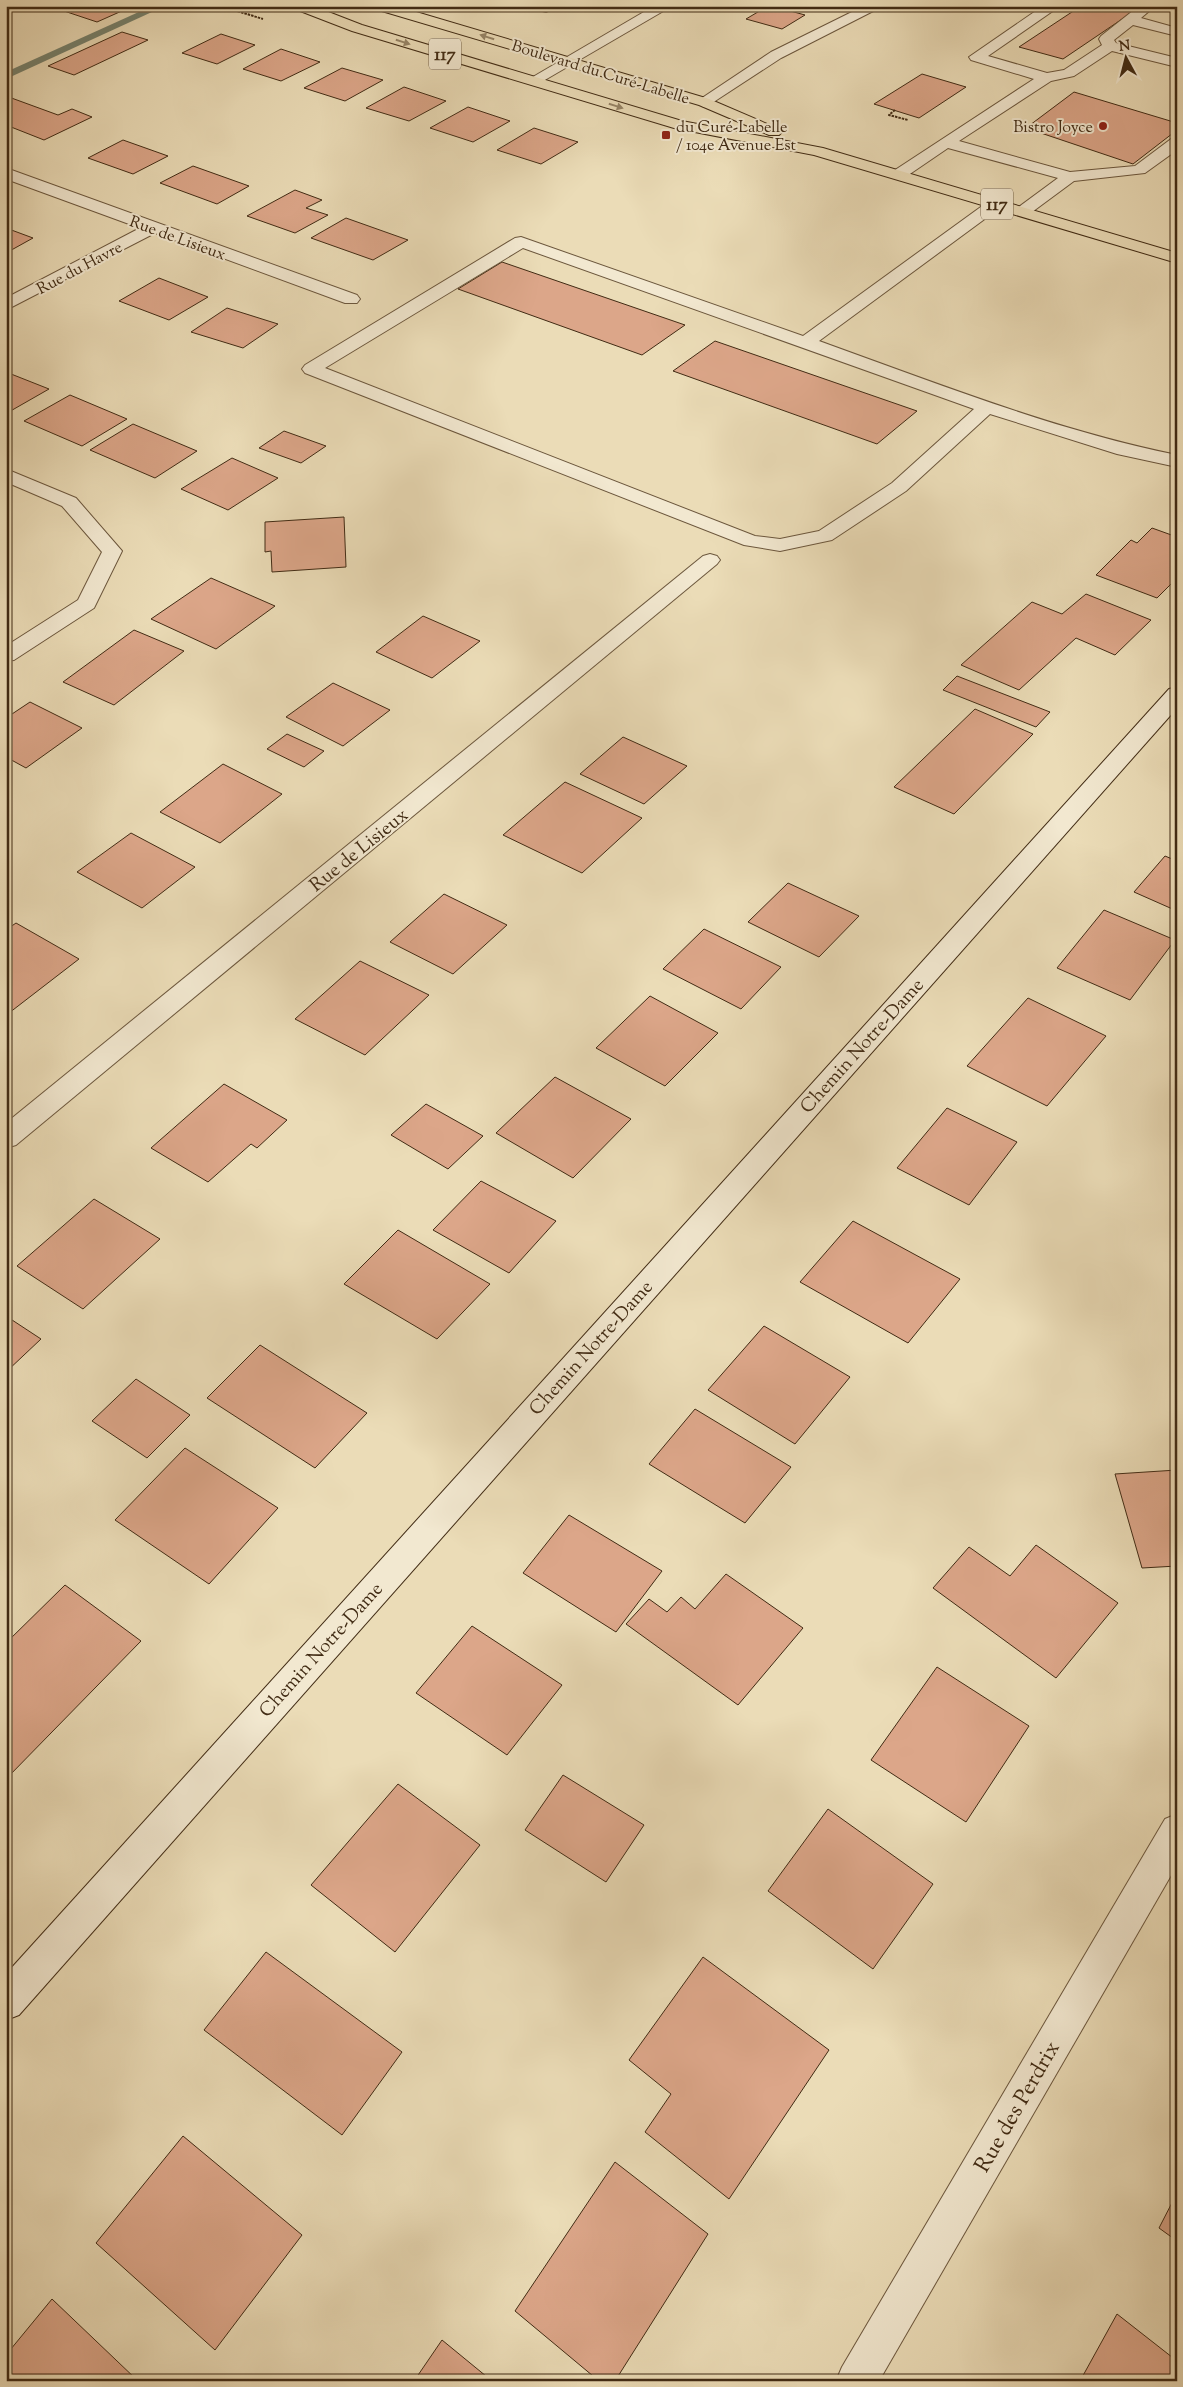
<svg xmlns="http://www.w3.org/2000/svg" width="1183" height="2387" viewBox="0 0 1183 2387" font-family="'Sorts Mill Goudy',serif">
	<style>
		.lines { fill: none; stroke-linecap: round; stroke-linejoin: round }
		.stream { fill: #76826e; fill-rule: evenodd }
		.building { fill: #dca689; stroke: #412b14 }
		.lane-casing { stroke: #6c573d; stroke-width: 2 }
		.street-casing { stroke: #6c573d; stroke-width: 2 }
		.secondary-casing { stroke: #412b14; stroke-width: 2 }
		.primary-casing { stroke: #412b14; stroke-width: 2 }
		.path { stroke: #412b14; stroke-width: 2; stroke-dasharray: 2.5 1; stroke-linecap: butt }
		.lane { fill: #f2e8d0; fill-rule: evenodd }
		.street { fill: #f2e8d0; fill-rule: evenodd }
		.secondary { fill: #f2e8d0; fill-rule: evenodd }
		.primary { fill: #ebdcb7; fill-rule: evenodd }
		.oneway { fill: #968466 }
		.poi-dot { fill: #8f2418; stroke: #f2e8d0; stroke-width: 2 }
		.labels { text-anchor: middle; stroke-width: 4; stroke-linejoin: round; paint-order: stroke }
		.far-street-label { font-size: 16px; fill: #412b14; stroke: #f2e8d0 }
		.far-poi-label { font-size: 16px; fill: #412b14; stroke: #f2e8d0; text-anchor: start }
		.shield { fill: #f2e8d0; stroke: #76644c; stroke-width: 1 }
		.shield-label { font-size: 18px; font-weight: bold; fill: #412b14 }
		.street-label { font-size: 19px; fill: #412b14; stroke: #f2e8d0 }
		.near-street-label { font-size: 22px; fill: #412b14; stroke: #f2e8d0 }
	</style>
	<rect width="100%" height="100%" fill="#ebdcb7"/>
	<filter id="stains"><feTurbulence type="fractalNoise" baseFrequency=".004" numOctaves="4"/><feColorMatrix values="0 0 0 0 .2 0 0 0 0 .09 0 0 0 0 .02 0 0 0 .5 -.17"/></filter>
	<radialGradient id="worn" r=".72"><stop offset=".6" stop-color="#630" stop-opacity="0"/><stop offset="1" stop-color="#630" stop-opacity=".3"/></radialGradient>
	<g class="lines">
		<polygon class="stream" points="152,6 165,6 6,79 6,72"/>
	</g>
	<g class="building">
		<polygon points="71,6 133,6 97,22 61,10"/>
		<polygon points="768,6 772,6 805,15 782,29 746,19"/>
		<polygon points="1081,6 1118,6 1134,11 1063,59 1019,47"/>
		<polygon points="122,32 148,40 74,75 48,66"/>
		<polygon points="221,34 255,45 217,64 182,53"/>
		<polygon points="281,49 320,62 281,81 243,69"/>
		<polygon points="342,68 383,80 345,101 304,88"/>
		<polygon points="922,74 966,87 919,118 874,104"/>
		<polygon points="404,87 446,101 409,121 366,108"/>
		<polygon points="1074,92 1177,123 1177,130 1133,164 1026,128"/>
		<polygon points="6,96 58,115 72,109 92,117 44,140 6,125"/>
		<polygon points="468,107 510,121 473,142 430,128"/>
		<polygon points="534,128 578,142 541,164 497,150"/>
		<polygon points="123,140 168,156 133,174 88,158"/>
		<polygon points="193,166 249,186 217,204 160,183"/>
		<polygon points="295,190 322,200 306,208 328,215 295,233 247,216"/>
		<polygon points="346,218 408,240 373,260 311,238"/>
		<polygon points="6,228 33,238 6,253"/>
		<polygon points="502,262 685,325 642,355 458,289"/>
		<polygon points="159,278 208,297 169,320 119,301"/>
		<polygon points="227,308 278,324 243,348 191,332"/>
		<polygon points="715,341 917,411 877,444 673,371"/>
		<polygon points="6,372 49,389 7,413"/>
		<polygon points="70,395 127,419 82,446 24,421"/>
		<polygon points="133,424 197,451 155,478 90,450"/>
		<polygon points="284,431 326,446 301,463 259,448"/>
		<polygon points="232,458 278,478 228,510 181,489"/>
		<polygon points="344,517 346,567 272,572 271,551 265,552 265,522"/>
		<polygon points="1152,528 1177,537 1177,578 1157,598 1096,575 1131,540 1137,543"/>
		<polygon points="211,578 275,606 216,649 151,619"/>
		<polygon points="1086,594 1151,620 1115,655 1076,638 1019,690 961,665 1032,602 1062,614"/>
		<polygon points="423,616 480,641 432,678 376,652"/>
		<polygon points="134,630 184,651 114,705 63,682"/>
		<polygon points="957,676 1050,712 1036,727 943,690"/>
		<polygon points="333,683 390,710 343,746 286,717"/>
		<polygon points="30,702 82,728 26,768 6,757 6,718"/>
		<polygon points="975,709 1033,734 954,814 894,787"/>
		<polygon points="287,734 324,751 304,767 267,749"/>
		<polygon points="623,737 687,766 644,804 580,774"/>
		<polygon points="223,764 282,794 220,843 160,812"/>
		<polygon points="565,782 642,818 582,873 503,835"/>
		<polygon points="131,833 195,867 142,908 77,872"/>
		<polygon points="1165,856 1177,861 1177,911 1134,892"/>
		<polygon points="788,883 859,916 819,957 748,922"/>
		<polygon points="444,894 507,925 453,974 390,942"/>
		<polygon points="1104,910 1175,940 1130,1000 1057,968"/>
		<polygon points="16,923 79,959 9,1013 6,1012 6,930"/>
		<polygon points="704,929 781,967 741,1009 663,969"/>
		<polygon points="360,961 429,995 365,1055 295,1019"/>
		<polygon points="650,996 718,1033 665,1086 596,1048"/>
		<polygon points="1028,998 1106,1036 1047,1106 967,1066"/>
		<polygon points="555,1077 631,1119 573,1178 496,1133"/>
		<polygon points="224,1084 287,1120 257,1148 251,1144 208,1182 151,1148"/>
		<polygon points="426,1104 483,1136 448,1169 391,1135"/>
		<polygon points="947,1108 1017,1142 969,1205 897,1168"/>
		<polygon points="481,1181 556,1221 509,1273 433,1230"/>
		<polygon points="94,1199 160,1239 83,1309 17,1266"/>
		<polygon points="853,1221 960,1279 908,1343 800,1282"/>
		<polygon points="398,1230 490,1284 437,1339 344,1284"/>
		<polygon points="6,1316 41,1339 6,1372"/>
		<polygon points="764,1326 850,1377 795,1444 708,1390"/>
		<polygon points="260,1345 367,1413 315,1468 207,1398"/>
		<polygon points="136,1379 190,1415 147,1458 92,1421"/>
		<polygon points="695,1409 791,1467 745,1523 649,1464"/>
		<polygon points="185,1448 278,1508 209,1584 115,1520"/>
		<polygon points="1177,1470 1177,1566 1142,1568 1115,1474"/>
		<polygon points="569,1515 662,1571 616,1632 523,1573"/>
		<polygon points="1036,1545 1118,1603 1056,1678 933,1588 969,1547 1010,1576"/>
		<polygon points="726,1574 803,1628 738,1705 626,1624 649,1599 667,1612 681,1597 695,1609"/>
		<polygon points="65,1585 141,1641 6,1779 6,1643"/>
		<polygon points="472,1626 562,1685 507,1755 416,1693"/>
		<polygon points="937,1667 1029,1726 966,1822 871,1760"/>
		<polygon points="563,1775 644,1825 606,1882 525,1830"/>
		<polygon points="398,1784 480,1845 395,1952 311,1885"/>
		<polygon points="828,1809 933,1884 873,1969 768,1891"/>
		<polygon points="266,1952 402,2052 342,2135 204,2030"/>
		<polygon points="703,1957 829,2050 729,2199 645,2132 671,2094 629,2060"/>
		<polygon points="183,2136 302,2235 215,2350 96,2243"/>
		<polygon points="615,2162 708,2234 615,2381 599,2381 515,2311"/>
		<polygon points="1177,2193 1177,2241 1159,2228"/>
		<polygon points="52,2299 138,2381 6,2381 6,2355"/>
		<polygon points="1117,2314 1177,2361 1177,2381 1080,2381"/>
		<polygon points="442,2340 492,2381 414,2381"/>
	</g>
	<g class="lines">
		<g class="lane-casing">
			<g id="lane">
				<polygon points="533,6 557,6 546,12 535,9"/>
				<polygon points="864,6 883,6 781,58 709,105 704,107 696,102 771,52"/>
				<polygon points="1043,6 1060,6 988,56 1047,73 1064,70 1102,45 1099,39 1101,36 1139,6 1155,6 1141,18 1177,28 1177,36 1133,25 1114,40 1116,43 1177,58 1177,67 1112,51 1074,76 1051,81 959,141 1070,172 1135,166 1171,139 1177,137 1177,150 1145,173 1074,181 1028,215 1016,215 1014,212 1016,209 1058,178 948,148 904,178 892,178 890,175 892,172 1034,79 971,60 969,57"/>
				<path d="M 995,199 L 1001,201 L 1003,204 L 1001,207 L 819,341 C 936,383 1054,430 1177,455 L 1177,467 L 1117,454 L 990,414 L 906,491 L 832,540 L 780,551 L 744,545 L 305,373 L 302,369 L 305,365 L 515,238 L 521,237 L 803,336 L 989,201 ZM 523,248 L 974,409 L 892,483 L 819,531 L 780,539 L 755,536 L 325,368 Z"/>
			</g>
		</g>
		<g class="street-casing">
			<g id="street">
				<polygon points="654,6 672,6 538,84 533,85 526,81"/>
				<polygon points="6,168 357,295 360,299 357,303 345,303 155,233 6,310 6,298 140,228 6,179"/>
				<polygon points="6,469 76,498 122,551 94,608 14,660 6,661 6,646 78,600 102,552 62,506 6,482"/>
				<polygon points="710,554 717,556 720,560 717,564 16,1145 6,1148 6,1123 703,556"/>
				<polygon points="1177,1814 1177,1865 879,2381 836,2381 842,2367 1165,1819"/>
			</g>
		</g>
		<g class="secondary-casing">
			<polygon id="secondary" points="1177,687 1177,708 19,2015 6,2020 6,1974 1169,689"/>
		</g>
		<g class="primary-casing">
			<g id="primary">
				<polygon points="293,6 313,6 362,25 682,121 823,148 1177,253 1177,263 814,155 674,128 352,31 295,9"/>
				<polygon points="373,6 396,6 709,99 779,129 782,132 779,135 769,135 699,105 375,9"/>
			</g>
		</g>
		<g class="path">
			<polyline points="221,6 263,19"/>
			<polyline points="895,110 889,115 908,120"/>
		</g>
		<use href="#lane" class="lane"/>
		<use href="#street" class="street"/>
		<use href="#secondary" class="secondary"/>
		<use href="#primary" class="primary"/>
	</g>
	<defs><path id="oneway-solid" d="M-6-.8H1V-3.2L6.5 0L1 3.2V.8H-6Z" transform="scale(1.25)"/></defs>
	<g class="oneway">
		<use href="#oneway-solid" transform="translate(487 37) rotate(-163)"/>
		<use href="#oneway-solid" transform="translate(403 42) rotate(17)"/>
		<use href="#oneway-solid" transform="translate(616 106) rotate(17)"/>
	</g>
	<g class="poi-dot">
		<circle cx="1103" cy="126" r="5"/>
		<rect x="661" y="130" width="10" height="10" rx="2.5"/>
	</g>
	<g class="labels">
		<g class="far-street-label">
			<text transform="translate(601 71) rotate(17)" y="6">Boulevard du Curé-Labelle</text>
			<text transform="translate(178 237) rotate(20)" y="6">Rue de Lisieux</text>
			<text transform="translate(79 267) rotate(-28)" y="6">Rue du Havre</text>
		</g>
		<g class="far-poi-label">
			<text x="676" y="132">du Curé-Labelle<tspan x="676" dy="18">/ 104e Avenue Est</tspan></text>
			<text x="1093" y="132" text-anchor="end">Bistro Joyce</text>
		</g>
		<g class="shield">
			<rect x="429" y="38.5" width="32" height="31" rx="4"/>
			<rect x="981" y="188.5" width="32" height="31" rx="4"/>
		</g>
		<g class="shield-label">
			<text x="445" y="60">117</text>
			<text x="997" y="210">117</text>
		</g>
		<g class="street-label">
			<text transform="translate(358 849) rotate(-39)" y="7">Rue de Lisieux</text>
			<text transform="translate(861 1045) rotate(-48)" y="7">Chemin Notre-Dame</text>
			<text transform="translate(590 1347) rotate(-48)" y="7">Chemin Notre-Dame</text>
			<text transform="translate(320 1649) rotate(-48)" y="7">Chemin Notre-Dame</text>
		</g>
		<g class="near-street-label">
			<text transform="translate(1016 2106) rotate(-60)" y="8">Rue des Perdrix</text>
		</g>
	</g>
	<rect width="1183" height="2387" fill="none" stroke="#ebdcb7" stroke-width="25"/>
	<rect x="8" y="8" width="1168" height="2372" fill="none" stroke="#412b14" stroke-width="2.5"/>
	<rect x="12" y="12" width="1158" height="2362" fill="none" stroke="#412b14"/>
	<g transform="translate(1126 58) rotate(353)" stroke="#f2e8d0" stroke-width="4" paint-order="stroke">
	<path d="M0-4L9 19L0 12L-9 19Z" fill="#412b14"/>
	<text y="-8" font-size="14" font-weight="bold" text-anchor="middle" fill="#412b14">N</text>
	</g>
	<rect width="100%" height="100%" filter="url(#stains)"/>
	<rect width="100%" height="100%" fill="url(#worn)"/>
</svg>
